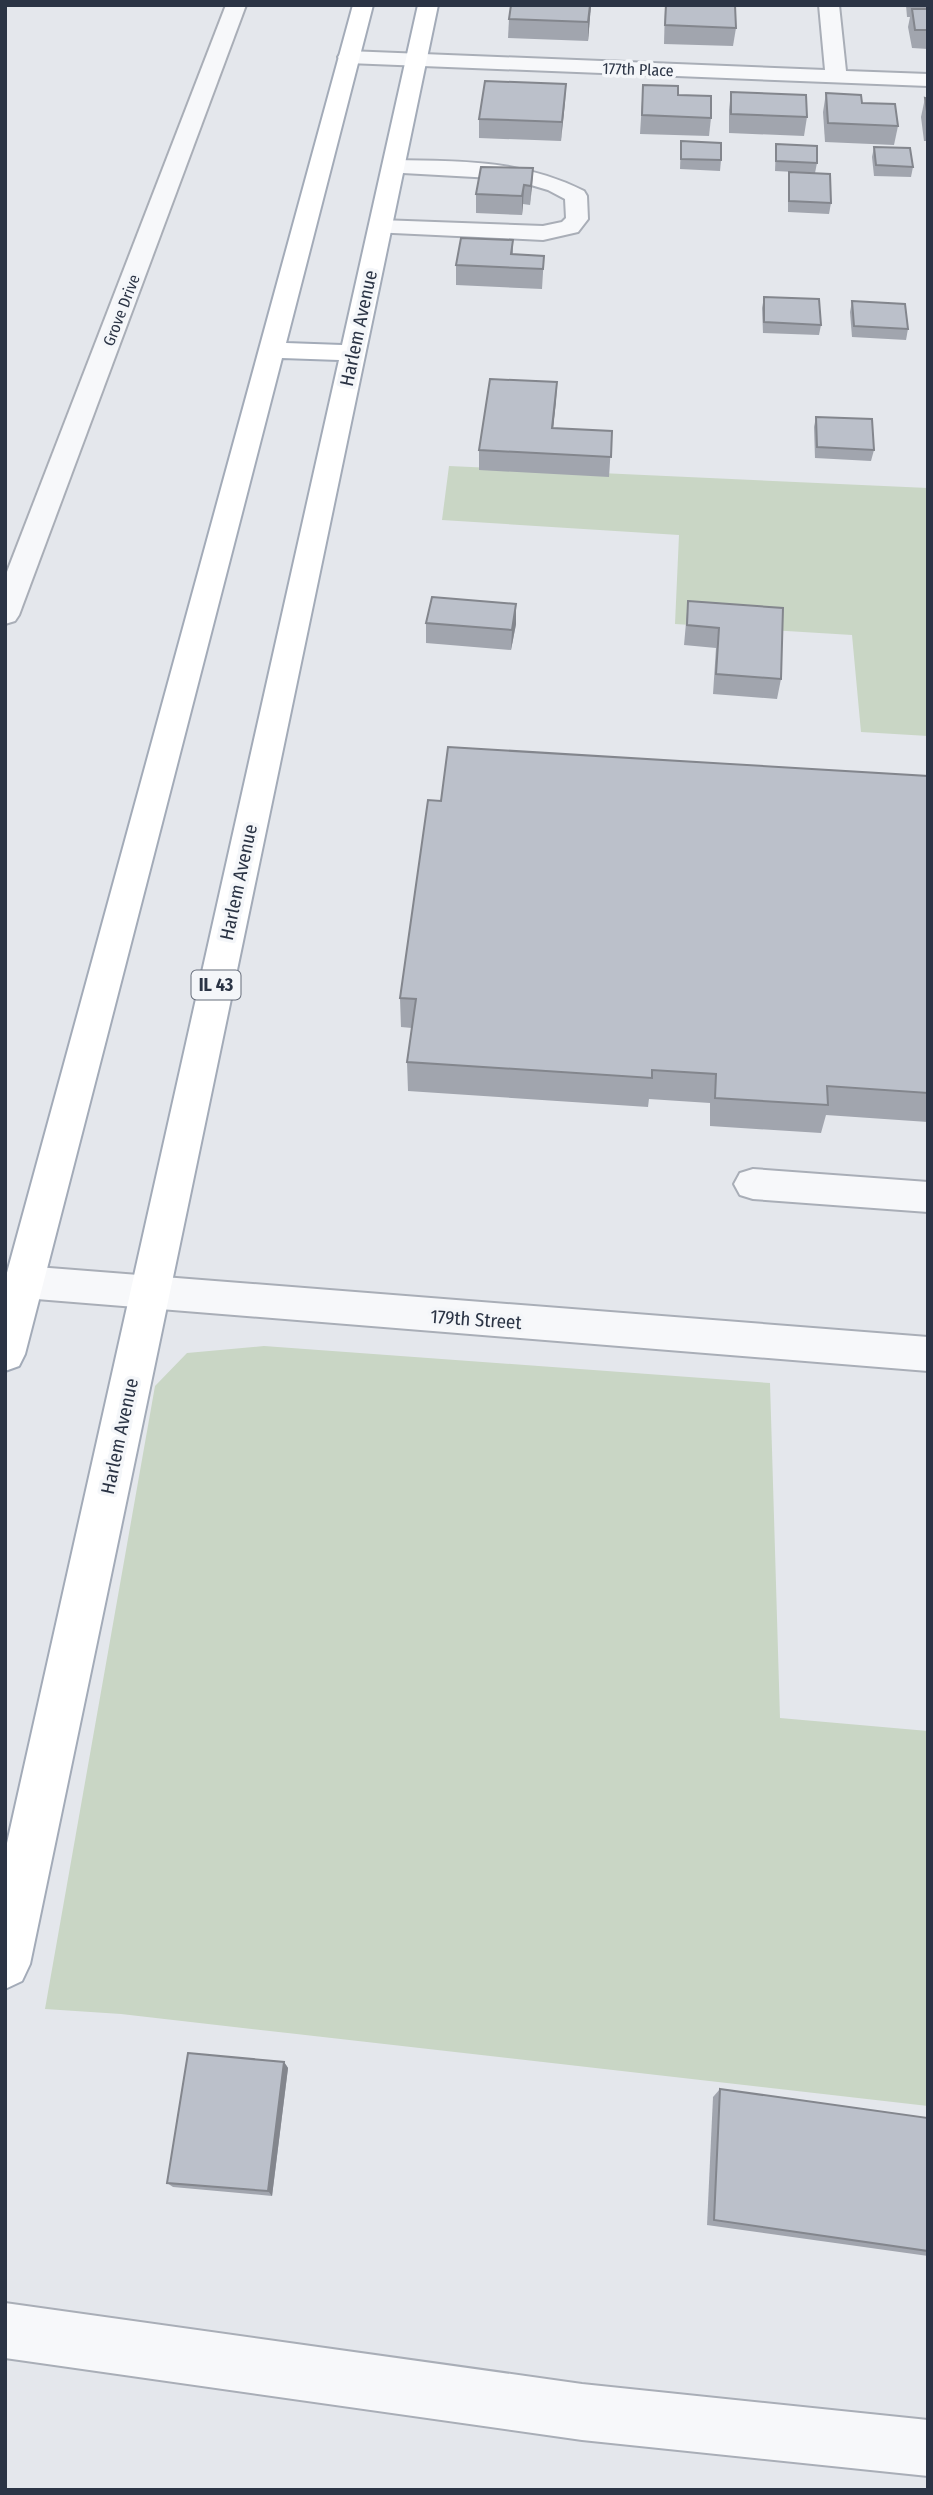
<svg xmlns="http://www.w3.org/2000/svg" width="933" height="2495" viewBox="0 0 933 2495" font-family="'Fira Sans Condensed',sans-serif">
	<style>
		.green { fill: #c9d6c5 }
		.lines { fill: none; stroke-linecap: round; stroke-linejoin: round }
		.minor-casing { stroke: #a9aeb7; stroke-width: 4 }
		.major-casing { stroke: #a3abb8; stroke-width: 4 }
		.minor { fill: #f7f8fa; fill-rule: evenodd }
		.major { fill: #fff; fill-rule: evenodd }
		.wall { fill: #a1a5ae }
		.shaded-wall { fill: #83868d }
		.building { fill: #bbc0ca; stroke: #83868d; stroke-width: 2 }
		.labels { text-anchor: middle; stroke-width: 7; stroke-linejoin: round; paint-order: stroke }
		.far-street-label { font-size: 16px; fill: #2b3445; stroke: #f4f6f9 }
		.shield { fill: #f4f6f9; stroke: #676e7b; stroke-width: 2 }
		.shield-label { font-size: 18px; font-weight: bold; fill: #2b3445 }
		.street-label { font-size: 19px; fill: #2b3445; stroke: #f4f6f9 }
	</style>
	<rect width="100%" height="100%" fill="#e4e7ec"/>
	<g class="green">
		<polygon points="449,466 928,488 928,736 861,732 852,635 675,624 679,535 442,520"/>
		<polygon points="264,1346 770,1383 780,1718 928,1731 928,2106 121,2014 45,2009 155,1386 187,1353"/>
	</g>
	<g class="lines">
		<g class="minor-casing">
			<g id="minor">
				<polygon points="226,5 246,5 19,615 15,621 5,624 5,577"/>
				<polygon points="819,5 839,5 846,71 928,74 928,86 348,63 341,61 338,57 341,53 348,51 825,70"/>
				<path d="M 393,160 C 459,161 524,160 584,191 L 587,196 L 588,219 L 578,232 L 543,240 L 372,232 L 369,227 L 372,222 L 380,220 L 543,226 L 562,222 L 566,218 L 565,199 L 548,190 L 511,179 L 385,172 L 382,167 L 385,162 Z"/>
				<polygon points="753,1169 928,1182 928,1212 753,1199 740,1195 734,1184 740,1173"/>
				<polygon points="24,1266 928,1337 928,1371 24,1298 10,1294 5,1284 10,1270"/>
				<polygon points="5,2303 582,2384 928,2420 928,2476 582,2440 5,2358"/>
			</g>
		</g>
		<g class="major-casing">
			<polygon id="major" points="353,5 373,5 286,343 342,345 418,5 438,5 30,1964 22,1981 5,1989 5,1852 339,360 282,358 25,1354 19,1366 5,1371 5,1280"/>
		</g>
		<use href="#minor" class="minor"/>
		<use href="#major" class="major"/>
	</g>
	<g class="wall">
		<polygon points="511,5 591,5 588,41 508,38 509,19"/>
		<polygon points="665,5 735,5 736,28 733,46 664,44"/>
		<polygon points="906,5 928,5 928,49 912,48 908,27 910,17 907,17"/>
		<polygon points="566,84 561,141 479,138 479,119"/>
		<polygon points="643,85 678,95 711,118 709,136 640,134"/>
		<polygon points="731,92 807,117 804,136 729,133 729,110"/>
		<polygon points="826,93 862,103 898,126 894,145 825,142 823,112"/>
		<polygon points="925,98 928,99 928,141 924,141 921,117"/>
		<polygon points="681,141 721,160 720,171 680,169"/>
		<polygon points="776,144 817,163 815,173 775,171"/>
		<polygon points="874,147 913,167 911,177 874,176 872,157"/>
		<polygon points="533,168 530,205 523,204 522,215 476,213 476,194"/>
		<polygon points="789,172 831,203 829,214 788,212 788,182"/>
		<polygon points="513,240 513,254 544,256 542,289 456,285 456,265"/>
		<polygon points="764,297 821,325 819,335 763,333 762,308"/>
		<polygon points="852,301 908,329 906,340 852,337 850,312"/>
		<polygon points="557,382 553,428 612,431 609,477 479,470 479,450"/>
		<polygon points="816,417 874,450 871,461 815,458 814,427"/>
		<polygon points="688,601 781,679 777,699 713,694 716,648 684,645"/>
		<polygon points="426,623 516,624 511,650 426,643"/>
		<polygon points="928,776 928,1122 826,1115 821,1133 710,1126 710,1103 649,1099 648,1107 408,1091 407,1062 412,1028 401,1027 400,998 441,801"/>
		<polygon points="284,2062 288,2068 272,2196 173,2187 167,2183"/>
		<polygon points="720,2089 928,2118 928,2256 707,2225 713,2097"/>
	</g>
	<g class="shaded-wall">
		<polygon points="590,5 591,5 588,41 588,22"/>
		<polygon points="566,84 565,102 561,141 562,122"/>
		<polygon points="533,168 532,187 530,205 531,186"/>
		<polygon points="524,185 523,204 522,215 522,196"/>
		<polygon points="557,382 556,402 551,448 552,428"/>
		<polygon points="516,604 516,624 511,650 512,630"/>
		<polygon points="284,2062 288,2068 272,2196 268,2191"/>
	</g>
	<g class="building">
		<polygon points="511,5 590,5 588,22 509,19"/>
		<polygon points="666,5 735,5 736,28 665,25"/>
		<polygon points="912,9 928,9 928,30 915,30"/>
		<polygon points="485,81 566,84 562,122 479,119"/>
		<polygon points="643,85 678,86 678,95 711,96 711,118 642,115"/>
		<polygon points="731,92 806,95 807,117 731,114"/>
		<polygon points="826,93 861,95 862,103 895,104 898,126 828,123"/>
		<polygon points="925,98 928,99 928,118"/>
		<polygon points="681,141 721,143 721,160 681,159"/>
		<polygon points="776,144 817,146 817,163 776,161"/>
		<polygon points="874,147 910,148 913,167 876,165"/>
		<polygon points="481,167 533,168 531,186 524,185 522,196 476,194"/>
		<polygon points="789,172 830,174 831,203 789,201"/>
		<polygon points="461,238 513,240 511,254 544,256 543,269 456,265"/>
		<polygon points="764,297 819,299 821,325 764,322"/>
		<polygon points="852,301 905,304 908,329 854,326"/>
		<polygon points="490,379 557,382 552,428 612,431 611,457 479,450"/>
		<polygon points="816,417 872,419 874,450 817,447"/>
		<polygon points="432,597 516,604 512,630 426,623"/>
		<polygon points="688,601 783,608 781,679 716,674 719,628 687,625"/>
		<polygon points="448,747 928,776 928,1093 827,1086 828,1105 715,1098 716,1074 652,1070 652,1078 407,1062 416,999 400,998 428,800 441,801"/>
		<polygon points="188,2053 284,2062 268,2191 167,2183"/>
		<polygon points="720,2089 928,2118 928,2251 714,2220"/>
	</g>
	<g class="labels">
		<g class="far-street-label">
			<text transform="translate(638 69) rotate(2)" y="6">177th Place</text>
			<text transform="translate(121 310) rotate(-69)" y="6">Grove Drive</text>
		</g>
		<rect class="shield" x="191.5" y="970.5" width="49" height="29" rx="5"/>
		<g class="shield-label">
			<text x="216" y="991">IL 43</text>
		</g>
		<g class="street-label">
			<text transform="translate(358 328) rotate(-78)" y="7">Harlem Avenue</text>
			<text transform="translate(238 882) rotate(-78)" y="7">Harlem Avenue</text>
			<text transform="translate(476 1319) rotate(4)" y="7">179th Street</text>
			<text transform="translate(119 1436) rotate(-78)" y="7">Harlem Avenue</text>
		</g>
	</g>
	<rect width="933" height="2495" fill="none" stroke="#2b3445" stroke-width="14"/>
</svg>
